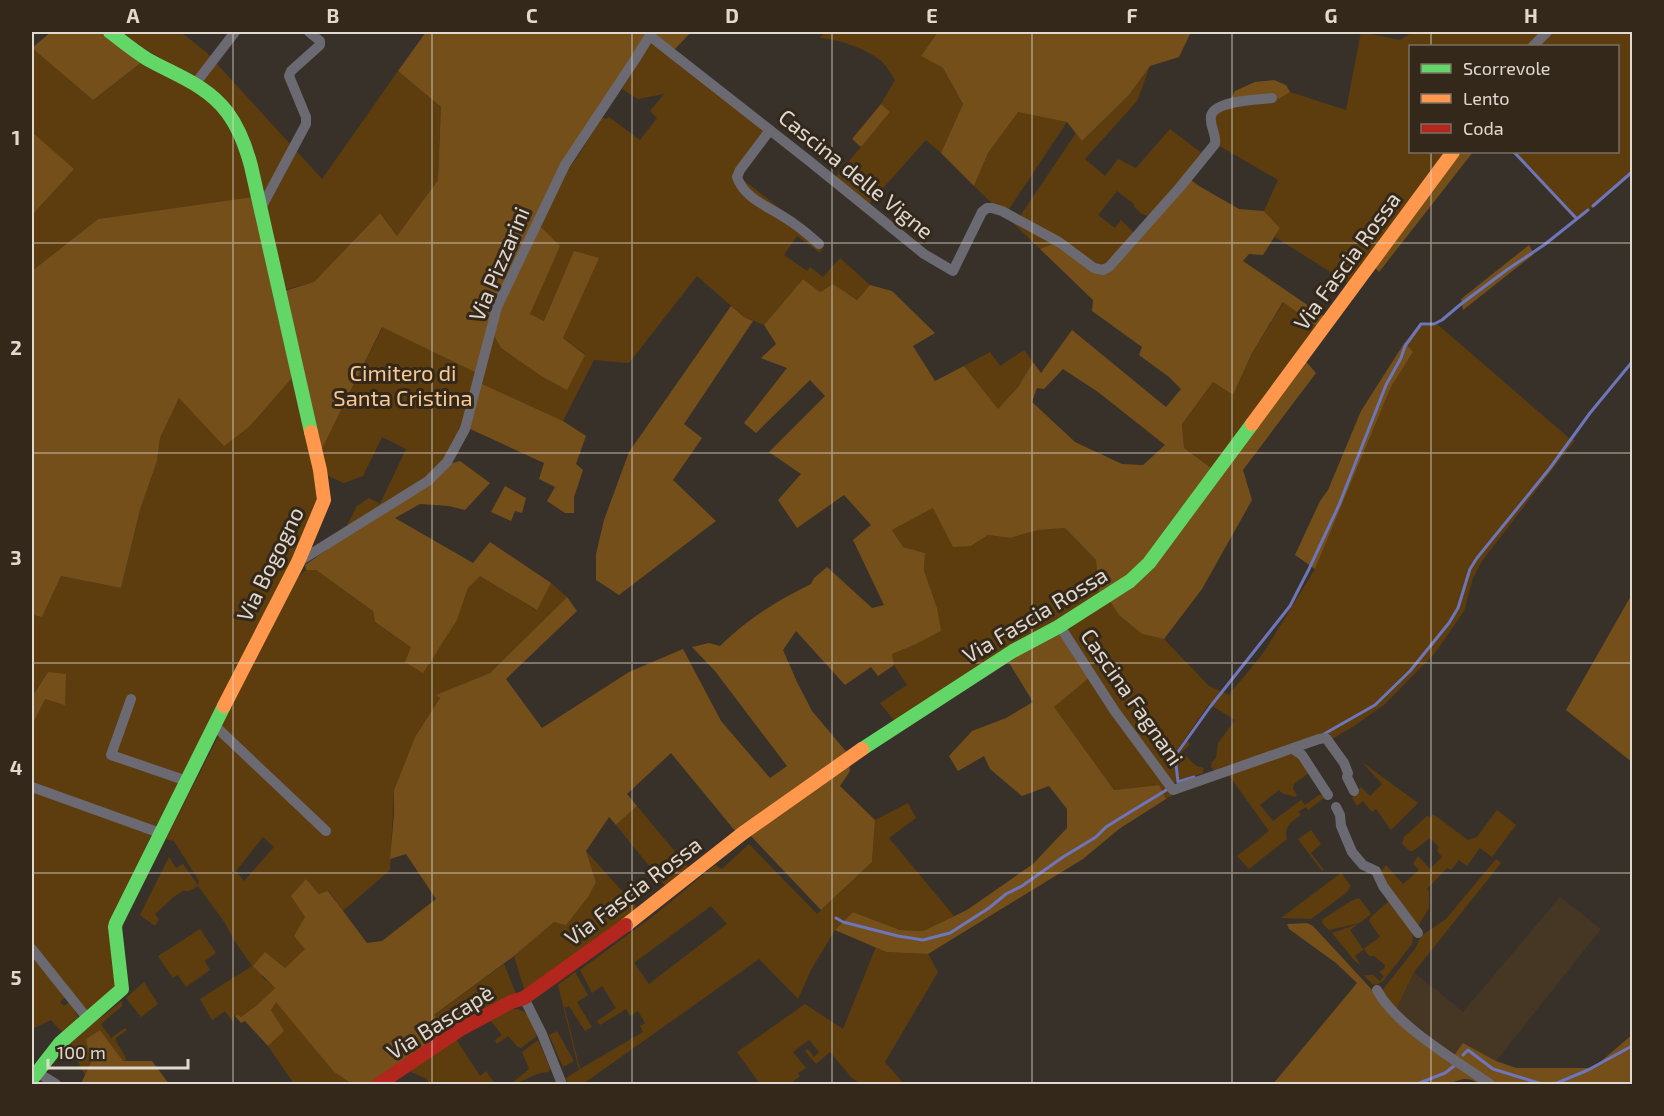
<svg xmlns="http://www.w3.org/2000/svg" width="1664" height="1116" viewBox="0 0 1664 1116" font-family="'Exo 2',sans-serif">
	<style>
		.built { fill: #463725 }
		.green { fill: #5d3d0d; fill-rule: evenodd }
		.forest { fill: #754f1a; fill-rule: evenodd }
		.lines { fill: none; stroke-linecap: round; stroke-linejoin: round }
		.stream { stroke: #6d75bb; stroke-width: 3 }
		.street { stroke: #6b6971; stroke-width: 10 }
		.fast { stroke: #63d668; stroke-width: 14 }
		.slow { stroke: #ff974d; stroke-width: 14 }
		.jam { stroke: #b3261e; stroke-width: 14 }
		.grid { fill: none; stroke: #e1d9d0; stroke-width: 1.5; stroke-opacity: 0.55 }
		.labels { text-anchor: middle; stroke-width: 6; stroke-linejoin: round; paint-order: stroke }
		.street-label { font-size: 22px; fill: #e1d9d0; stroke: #33281a }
		.park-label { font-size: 22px; fill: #f8c993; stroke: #33281a }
		.neatline { fill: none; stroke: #e1d9d0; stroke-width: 2 }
		.grid-label { font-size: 20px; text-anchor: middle; font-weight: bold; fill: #e1d9d0 }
	</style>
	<rect width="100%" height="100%" fill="#38312a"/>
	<polygon class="built" points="1560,897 1601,929 1496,1061 1464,1043 1453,1057 1396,1010 1414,972 1463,1012"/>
	<g class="green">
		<polygon points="120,32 181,32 207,53 322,179 398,71 441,107 438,180 397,236 380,213 314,282 284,290 259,181 213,91 126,37"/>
		<path d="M 825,32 L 938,32 L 921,56 L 943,68 L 963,104 L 941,153 L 926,140 L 868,205 L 835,178 L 890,112 L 881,104 L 895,80 C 891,74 887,66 881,61 C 865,48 841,40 820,38 Z"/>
		<polygon points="1361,32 1400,40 1413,32 1632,32 1632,174 1576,221 1512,152 1618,152 1618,46 1410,46 1410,152 1451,152 1351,285 1275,237 1280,228 1264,211 1278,180 1216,144 1214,111 1268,95 1279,99 1290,92 1346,110"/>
		<polygon points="652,41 766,130 741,178 825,244 820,253 797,236 784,255 807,271 810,267 823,277 840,258 870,285 857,300 833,284 820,292 803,279 764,325 744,317 697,276 629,363 594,360 563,421 478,382 493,334 501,348 541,376 585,354 563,338 598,258 574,252 544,321 530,314 559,246 539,225 569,168 577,158 602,117 606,119 609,117 640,140 657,118 650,111 664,94 638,99 622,89"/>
		<polygon points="32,48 93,100 142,62 179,79 216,106 238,138 252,197 98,219 32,271 32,215 73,169 32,132"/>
		<polygon points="1150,66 1137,101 1085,159 1105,176 1118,159 1136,168 1170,129 1204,155 1149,216 1142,214 1134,207 1134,204 1117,191 1098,215 1115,228 1121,220 1134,233 1110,263 1100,266 1018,219 1076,133 1082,141 1129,95"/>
		<polygon points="1018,111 1067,122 1007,212 995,206 974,186 988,153"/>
		<polygon points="1009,219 1055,243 1040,249"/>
		<polygon points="1284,302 1318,327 1214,470 1184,448 1182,424 1213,382 1233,395 1252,353"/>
		<polygon points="1437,324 1569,438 1575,440 1482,561 1473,578 1464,611 1435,653 1385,704 1354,726 1332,739 1329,733 1214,770 1211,767 1212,762 1216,758 1218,743 1235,720 1209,704 1173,756 1177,782 1173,783 1099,682 1065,625 1108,598 1142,634 1164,639 1209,686 1229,695 1264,652 1315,569 1391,387 1413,352 1405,342 1417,327"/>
		<polygon points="383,326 477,373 461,430 444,460 428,477 344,531 357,506 369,498 380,504 406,449 382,437 363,476 344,483 326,475 319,455"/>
		<polygon points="1024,350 1033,362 1018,387 998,410 964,366 990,352 1000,366"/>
		<polygon points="292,378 313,466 317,494 314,518 148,842 111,928 118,987 87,1012 32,947 32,722 33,723 45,698 64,704 48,672 32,697 32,615 42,617 61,576 121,588 140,510 157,461 160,438 179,398 250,426"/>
		<polygon points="933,508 971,546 988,535 1010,538 1038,530 1065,528 1096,560 1099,598 897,724 880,703 907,685 894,665 892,654 914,645 937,608 924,570 925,553 903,547 892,530"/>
		<path d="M 306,570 L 316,570 L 373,611 L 375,622 L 412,647 L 457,620 L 468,588 L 480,575 L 536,610 L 551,583 L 567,597 L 490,673 L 437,695 L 440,698 L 415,737 L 394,790 L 390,870 L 343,911 L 329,891 L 320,895 L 306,879 L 305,949 L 285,968 L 265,953 L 262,977 L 275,988 L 257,1005 L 241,1017 L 238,1015 L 234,1016 L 234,1023 L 225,1011 L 212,1020 L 200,999 L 252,966 L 234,940 L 225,923 L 198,886 L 189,891 L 183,891 L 175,896 L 155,914 L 159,919 L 155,926 L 140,915 L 169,857 L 176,868 L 183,864 L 198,885 L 199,881 L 174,841 L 166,839 L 220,733 L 220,726 L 251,664 L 298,577 ZM 263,837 L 274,847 L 244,881 L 236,871 Z"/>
		<polygon points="1090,677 1174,794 1166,799 1158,785 1114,790 1053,706"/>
		<polygon points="1187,741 1190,744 1182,752 1196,766 1204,768 1203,773 1179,781 1176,756"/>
		<path d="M 1295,753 L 1310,772 L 1294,784 L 1293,789 L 1297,795 L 1295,797 L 1282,793 L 1279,790 L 1260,805 L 1273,821 L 1301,800 L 1305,805 L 1319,795 L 1328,795 L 1308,810 L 1306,807 L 1298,812 L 1301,815 C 1292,821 1283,827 1287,839 L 1249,869 L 1237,856 L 1269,831 L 1228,774 Z"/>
		<polygon points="1362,762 1418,803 1391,830 1376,809 1372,812 1363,801 1357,806 1352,798 1361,787 1370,796 1382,784"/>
		<path d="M 908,803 L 916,818 L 889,838 L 954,916 L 923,931 L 900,930 L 853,912 L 835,930 L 811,970 L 798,999 L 759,959 L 583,1084 L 569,1084 L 566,1078 L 579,1070 L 558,985 L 575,972 L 588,995 L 577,1002 L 592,1027 L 585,1031 L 569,1006 L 566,1008 L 564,1005 L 580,1069 L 643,1032 L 640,1026 L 645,1023 L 638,1011 L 630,1016 L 626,1009 L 600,1025 L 597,1021 L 616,1008 L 602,986 L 592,993 L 580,970 L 656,914 L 715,865 L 722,869 L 749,844 L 817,914 L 872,862 L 875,820 ZM 711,906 L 727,924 L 649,984 L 634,963 Z"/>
		<polygon points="637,806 691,871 667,888 616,825"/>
		<polygon points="1497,810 1516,825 1492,857 1480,848 1467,866 1459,860 1451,870 1447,868 1427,889 1429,892 1429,908 1418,926 1385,886 1382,870 1386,865 1403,884 1419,870 1413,864 1418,856 1430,869 1442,857 1437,851 1439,847 1430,838 1413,851 1410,851 1402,844 1404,837 1427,816 1431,817 1433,814 1468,840 1477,837"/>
		<polygon points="1311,830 1321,844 1311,853 1324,870 1322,871 1298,839"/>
		<polygon points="586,851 640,911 566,963 524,989 514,956 554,922 596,882"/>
		<polygon points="1496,859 1501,863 1414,972 1396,1010 1380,993 1415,949 1421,936 1446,919"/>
		<polygon points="1341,873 1351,886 1346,893 1311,919 1281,918"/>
		<polygon points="1359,898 1371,914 1360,923 1329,930 1322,923 1323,919 1351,901"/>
		<path d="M 1389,901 C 1399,913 1417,928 1412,944 L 1383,981 L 1376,985 L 1372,984 L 1364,975 L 1373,975 L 1380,981 L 1384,976 L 1379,972 L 1384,969 L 1385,965 L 1374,956 L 1369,956 L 1364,949 L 1355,956 L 1361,966 L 1354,960 L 1332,933 L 1358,924 L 1350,930 L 1363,949 L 1380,937 L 1369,921 L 1371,917 Z"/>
		<polygon points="200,929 216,953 205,961 210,970 186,987 178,975 173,978 158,956"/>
		<polygon points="876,947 886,952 928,954 938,972 885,1062 904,1084 861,1084 852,1078 830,1052 816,1064 805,1051 808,1049 814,1057 819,1052 809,1040 793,1052 806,1068 798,1073 800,1076 790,1084 760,1084 737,1052 805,1004 843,1029"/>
		<polygon points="32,956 65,997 60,1002 64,1006 70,1002 79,1019 64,1034 51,1020 32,1029"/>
		<polygon points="504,964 516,994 445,1035 433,1016"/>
		<polygon points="144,982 158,1004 141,1017 126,998"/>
		<polygon points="122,1001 122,1006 101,1024 111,1038 125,1028 127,1030 116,1038 115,1040 125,1056 126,1060 123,1061 100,1030 86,1039 91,1062 85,1075 68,1043"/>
		<polygon points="276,1001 334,1072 352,1084 294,1084 268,1046 283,1031 271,1010"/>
		<path d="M 511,1009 C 530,1008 530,1021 537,1036 L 521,1048 L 518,1047 L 508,1036 L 497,1044 L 495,1040 L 502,1035 L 490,1020 Z"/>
		<polygon points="557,1031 574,1061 563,1067 549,1035"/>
		<polygon points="456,1039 480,1076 486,1071 495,1084 429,1084 427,1079 411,1072 411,1068"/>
		<path d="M 538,1040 L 550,1068 L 549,1072 C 533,1072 524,1083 511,1084 L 529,1069 L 522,1052 Z"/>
	</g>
	<g class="forest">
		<polygon points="51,32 103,32 110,41 142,62 93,100 32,48"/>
		<polygon points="426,32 649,32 564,163 496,307 477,373 382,327 319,455 284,291 314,282 380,213 397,236 438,180 441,107 398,71"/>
		<polygon points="656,32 691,32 674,50 655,34"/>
		<polygon points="938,32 1191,32 1179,57 1150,66 1129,95 1082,141 1067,122 1018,112 988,153 974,186 941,153 963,104 943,68 921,56"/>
		<polygon points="1274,80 1286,85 1290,92 1279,99 1268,95 1229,102 1235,91 1255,82"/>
		<polygon points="881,104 890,112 861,147 852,139"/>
		<polygon points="32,132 74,169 32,215"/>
		<polygon points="1460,152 1473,152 1379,272 1373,265"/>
		<path d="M 1188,178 L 1199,186 L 1239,209 L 1264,211 L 1280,228 L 1263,255 L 1249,254 L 1243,261 L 1325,317 L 1318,327 L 1283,302 L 1252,353 L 1233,395 L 1213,382 L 1182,424 L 1184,448 L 1214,470 L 1147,561 L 1099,598 L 1096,560 L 1065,528 L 1038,530 L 1010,538 L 988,535 L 971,546 L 953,547 L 933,508 L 892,530 L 903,547 L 925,553 L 924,570 L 937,608 L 941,631 L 914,645 L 892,654 L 894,665 L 878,676 L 871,667 L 845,685 L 796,631 L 783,650 L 797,682 L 812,711 L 849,755 L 736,832 L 671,753 L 627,794 L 637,806 L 616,825 L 609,817 L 586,851 L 596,882 L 588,897 L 566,925 L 554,922 L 514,956 L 434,1015 L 445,1035 L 374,1084 L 352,1084 L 334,1072 L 276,1002 L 271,1010 L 284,1031 L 268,1046 L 245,1021 L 241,1023 L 235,1016 L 238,1015 L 241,1017 L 257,1005 L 275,988 L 253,966 L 265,952 L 285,968 L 305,949 L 294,936 L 305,917 L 291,896 L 306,879 L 319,894 L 328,891 L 367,943 L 382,941 L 436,899 L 406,854 L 390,859 L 394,814 L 394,790 L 415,737 L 440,698 L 436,695 L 490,673 L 567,597 L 577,611 L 506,679 L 542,728 L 629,672 L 683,649 L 721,721 L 770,778 L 787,766 L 715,671 L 692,647 L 709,643 L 720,646 C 749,618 775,602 811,584 L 814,578 L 827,567 L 872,608 L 884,605 L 853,540 L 871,525 L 844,495 L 797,528 L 778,500 L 801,474 L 769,452 L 825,396 L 810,380 L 756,433 L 744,423 L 787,368 L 761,358 L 776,344 L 764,325 L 803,279 L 820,292 L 833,284 L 857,300 L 870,285 L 892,291 L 935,333 L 913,346 L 935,381 L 964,366 L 998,409 L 1018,387 L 1033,362 L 1041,373 L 1072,330 L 1166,407 L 1181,389 L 1169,377 L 1139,355 L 1142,347 L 1092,311 L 1093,300 L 1040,249 L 1055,243 L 1105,273 ZM 1063,369 L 1098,392 L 1165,445 L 1143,465 L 1122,464 L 1075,442 L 1032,402 L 1037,388 L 1044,389 Z"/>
		<polygon points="252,197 292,378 250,426 224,446 179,398 160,438 157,461 140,510 121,588 61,576 42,617 32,615 32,271 98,219"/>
		<polygon points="539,225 560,246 530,314 544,321 574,251 599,258 563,338 585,355 567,390 541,376 501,348 493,334 496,316"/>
		<polygon points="1529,245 1534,254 1463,310 1461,299"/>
		<polygon points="731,306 744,317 753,321 684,424 702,438 673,480 716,521 619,595 596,580 596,554 604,520 629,452"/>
		<polygon points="1405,342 1413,352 1391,387 1315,569 1295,555 1320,501 1328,490 1361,411"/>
		<polygon points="1303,358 1316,373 1243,470 1252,500 1202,589 1164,639 1142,634 1119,615 1108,598 1131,584"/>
		<polygon points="478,382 563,421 586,436 576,464 583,470 574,497 574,513 565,513 547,501 555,487 539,479 544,463 468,428"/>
		<polygon points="460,461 490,483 465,510 449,506 420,504 395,518 473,563 490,542 551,583 537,610 480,576 468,588 457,620 423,673 405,662 411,647 375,622 373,611 316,570 306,570 305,565 449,464"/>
		<polygon points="505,486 526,498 522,513 515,511 511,521 491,512"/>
		<polygon points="1632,594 1632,762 1566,710"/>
		<polygon points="1054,635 1060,635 1090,677 1054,707 1114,790 1159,785 1166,799 1119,829 1083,859 928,954 886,952 835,930 853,912 900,930 923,931 967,910 1033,864 1067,828 1067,809 1049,786 1022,796 990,769 984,756 958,771 949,756 972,731 1006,718 1033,702 1008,661"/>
		<polygon points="48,672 66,674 65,705 45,699 33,723 32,722 32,697"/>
		<polygon points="849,764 850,771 840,786 875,820 872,862 821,910 750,835"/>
		<path d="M 1307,923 L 1313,926 L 1412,1033 L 1453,1057 L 1463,1043 L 1496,1061 L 1516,1068 L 1593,1068 L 1632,1035 L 1632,1083 L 1631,1084 L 1480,1084 C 1467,1076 1462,1079 1448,1084 L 1273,1084 L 1357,983 L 1336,963 L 1289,929 L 1287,924 Z"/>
		<polygon points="100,1030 123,1061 152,1061 169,1084 81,1084 91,1062 86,1039"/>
	</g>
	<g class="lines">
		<g class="stream">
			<polyline points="1514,152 1576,218"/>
			<polyline points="1593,206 1632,172"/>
			<polyline points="1324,734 1375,705 1410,671 1449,623 1458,608 1470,569 1477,558 1550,468 1590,413 1632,362"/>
			<polyline points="1194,777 1178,782 1175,756 1210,707 1290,606 1309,569 1339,505 1386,385 1401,358 1405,346 1421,324 1434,324 1442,320 1461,304 1508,269 1544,245 1588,210"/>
			<polyline points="836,918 843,922 898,936 923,940 950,933 989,908 1006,894 1022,886 1063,857 1096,837 1106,827 1122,817 1168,789"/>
			<polyline points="1463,1055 1468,1050 1493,1069 1542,1084 1557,1083 1588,1070 1632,1046"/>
			<polyline points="1417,1084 1445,1073 1454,1066"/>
		</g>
		<g class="street">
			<path d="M 650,36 L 808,160 L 924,254 L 953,271 L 982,212 L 987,208 L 992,208 L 1002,211 L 1059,242 L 1094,268 L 1103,270 L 1109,267 L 1180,187 L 1215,144 C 1217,134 1209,126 1211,116 C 1215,100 1258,100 1272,98"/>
			<polyline points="1533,46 1547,32"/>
			<polyline points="195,84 235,32"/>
			<path d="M 770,130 L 740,170 L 737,177 C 744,198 767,206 784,217 C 797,225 808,234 819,244"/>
			<polyline points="260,210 306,124 306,117 289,76 291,71 320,45 320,41 309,32"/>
			<polyline points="298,562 428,481 447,462 465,429 497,307 565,165 634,61 652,32"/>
			<polyline points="1058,627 1063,631 1114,710 1173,790 1319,739 1326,738 1344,763 1348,773 1347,777 1354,791"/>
			<polyline points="131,699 111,755 187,781"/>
			<polyline points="214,725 326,831"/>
			<polyline points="1293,749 1302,755 1328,795"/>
			<polyline points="32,787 160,833"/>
			<polyline points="1336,807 1340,815 1341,826 1352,852 1363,865 1376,871 1383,886 1418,933"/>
			<polyline points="32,949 88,1019"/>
			<path d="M 1377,990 C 1395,1025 1457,1061 1490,1084"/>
			<polyline points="524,998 542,1034 562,1084"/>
			<polyline points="38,1073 56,1084"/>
		</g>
		<g class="fast">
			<path d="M 110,32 C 122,41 134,51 147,59 C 175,75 207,85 227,112 C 239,128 246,147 251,166 L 311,432"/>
			<polyline points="862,749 1013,651 1058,627 1130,581 1149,563 1252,424"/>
			<polyline points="32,1079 60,1043 122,989 115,927 116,923 224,706"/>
		</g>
		<g class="slow">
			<polyline points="1252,424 1453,152"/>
			<polyline points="224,706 298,562 324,500 320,470 311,432"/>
			<polyline points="626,925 743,833 862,749"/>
		</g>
		<polyline class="jam" points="379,1084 461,1029 511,1002 524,998 626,925"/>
	</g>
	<path class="grid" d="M 233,32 L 233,1084M 432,32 L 432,1084M 632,32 L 632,1084M 832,32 L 832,1084M 1032,32 L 1032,1084M 1232,32 L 1232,1084M 1431,32 L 1431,46M 1431,152 L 1431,1084M 32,243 L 1632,243M 32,453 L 1632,453M 32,663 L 1632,663M 32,873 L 1632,873"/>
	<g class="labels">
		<g class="street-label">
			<text transform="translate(856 174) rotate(39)" y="8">Cascina delle Vigne</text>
			<text transform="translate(1347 261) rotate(-54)" y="8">Via Fascia Rossa</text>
			<text transform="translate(499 264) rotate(-67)" y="8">Via Pizzarini</text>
			<text transform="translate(270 564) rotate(-64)" y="8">Via Bogogno</text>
			<text transform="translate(1035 615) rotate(-31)" y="8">Via Fascia Rossa</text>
			<text transform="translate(1132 697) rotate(55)" y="8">Cascina Fagnani</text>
			<text transform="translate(633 891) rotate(-37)" y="8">Via Fascia Rossa</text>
			<text transform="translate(440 1022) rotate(-32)" y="8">Via Bascapè</text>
		</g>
		<g class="park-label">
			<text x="403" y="381">Cimitero di<tspan x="403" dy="25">Santa Cristina</tspan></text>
		</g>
	</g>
	<rect width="1664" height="1116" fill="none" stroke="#33281a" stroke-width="66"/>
	<rect x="1409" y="45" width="210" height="108" fill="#33281a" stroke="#796f63" stroke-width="1.5"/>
	<rect x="1421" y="64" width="30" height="9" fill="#63d668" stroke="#796f63" stroke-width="1.5"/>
	<text x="1463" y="75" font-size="18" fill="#e1d9d0">Scorrevole</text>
	<rect x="1421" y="94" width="30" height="9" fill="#ff974d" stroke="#796f63" stroke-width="1.5"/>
	<text x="1463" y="105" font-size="18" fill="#e1d9d0">Lento</text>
	<rect x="1421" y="124" width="30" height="9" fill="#b3261e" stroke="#796f63" stroke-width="1.5"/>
	<text x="1463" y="135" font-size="18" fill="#e1d9d0">Coda</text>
	<path d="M48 1059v9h140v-9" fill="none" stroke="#e1d9d0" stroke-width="3"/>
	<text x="57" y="1059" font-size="18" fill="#e1d9d0" stroke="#33281a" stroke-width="4.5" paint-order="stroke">100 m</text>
	<rect x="33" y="33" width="1598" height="1050" class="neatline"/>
	<g class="grid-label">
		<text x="133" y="23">A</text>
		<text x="333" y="23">B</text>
		<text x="532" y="23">C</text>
		<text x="732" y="23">D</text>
		<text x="932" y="23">E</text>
		<text x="1132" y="23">F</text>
		<text x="1331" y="23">G</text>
		<text x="1531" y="23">H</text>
		<text x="16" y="145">1</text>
		<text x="16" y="355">2</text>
		<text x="16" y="565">3</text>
		<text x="16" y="775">4</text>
		<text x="16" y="985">5</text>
	</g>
</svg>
